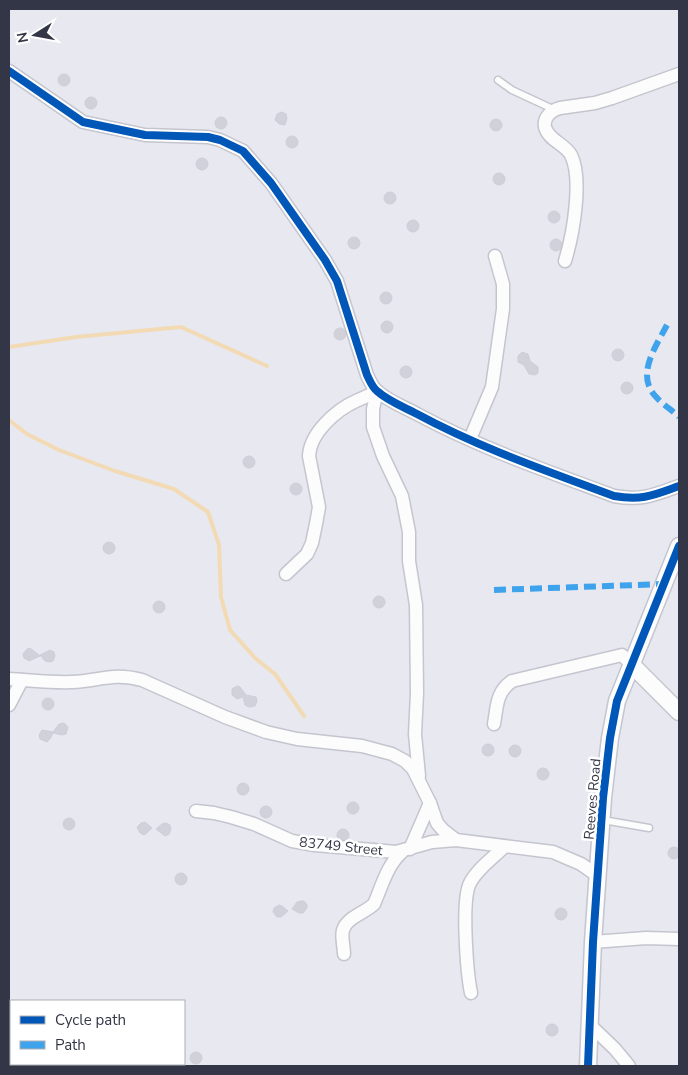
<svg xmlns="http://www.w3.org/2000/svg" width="688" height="1075" viewBox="0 0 688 1075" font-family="'Nunito Sans',sans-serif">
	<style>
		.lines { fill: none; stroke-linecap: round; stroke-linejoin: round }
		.stream { stroke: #f2dab4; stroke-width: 4 }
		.building { fill: #d0d1d9; stroke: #cdced8 }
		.service-casing { stroke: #c4c5ce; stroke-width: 9 }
		.minor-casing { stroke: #c4c5ce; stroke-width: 15 }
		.tertiary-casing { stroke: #c4c5ce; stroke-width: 19 }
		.service { stroke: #fcfcfd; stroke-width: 6 }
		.minor { stroke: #fcfcfd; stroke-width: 12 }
		.tertiary { stroke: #fcfcfd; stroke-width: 16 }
		.quiet { stroke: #3ea3ec; stroke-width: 6; stroke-dasharray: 12 6; stroke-linecap: butt }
		.cycleway-casing { stroke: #fff; stroke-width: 11 }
		.cycleway { stroke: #0057b8; stroke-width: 8 }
		.labels { text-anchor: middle; stroke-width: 5; stroke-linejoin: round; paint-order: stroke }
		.street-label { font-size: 14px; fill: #333646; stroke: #fff }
	</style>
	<rect width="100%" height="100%" fill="#e8e8f0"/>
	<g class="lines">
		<g class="stream">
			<polyline points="9,347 76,337 181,327 267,366"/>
			<polyline points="9,420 27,434 59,450 115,471 174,489 208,512 219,545 221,597 230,630 255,658 275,674 304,716"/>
			<polyline points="9,1029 11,1028"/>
			<polyline points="177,1064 179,1066"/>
		</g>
	</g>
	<g class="building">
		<circle cx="64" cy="80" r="6"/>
		<circle cx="91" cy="103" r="6"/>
		<polygon points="282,112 286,114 287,118 285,125 279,124 275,120 277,114"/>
		<circle cx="221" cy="123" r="6"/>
		<circle cx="496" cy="125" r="6"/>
		<circle cx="292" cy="142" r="6"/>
		<circle cx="202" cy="164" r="6"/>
		<circle cx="499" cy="179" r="6"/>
		<circle cx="390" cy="198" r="6"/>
		<circle cx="554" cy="217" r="6"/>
		<circle cx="413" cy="226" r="6"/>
		<circle cx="354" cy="243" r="6"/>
		<circle cx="556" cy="245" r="6"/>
		<circle cx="386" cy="298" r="6"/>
		<circle cx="387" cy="327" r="6"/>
		<circle cx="340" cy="334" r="6"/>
		<circle cx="618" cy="355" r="6"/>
		<polygon points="522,352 528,354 530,361 538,367 538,373 535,375 529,374 524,365 518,362 518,356"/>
		<circle cx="406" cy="372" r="6"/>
		<circle cx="627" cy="388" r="6"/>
		<circle cx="249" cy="462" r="6"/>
		<circle cx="296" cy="489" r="6"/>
		<circle cx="109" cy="548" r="6"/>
		<circle cx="379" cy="602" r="6"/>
		<circle cx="159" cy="607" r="6"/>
		<polygon points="30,648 40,656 29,661 24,658 23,654 27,649"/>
		<polygon points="50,650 54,652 55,656 53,661 49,662 45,661 40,655"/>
		<polygon points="237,686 240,687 246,695 256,697 257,701 255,706 249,707 245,705 243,697 237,699 232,695 232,689"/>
		<circle cx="48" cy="704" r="6"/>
		<polygon points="64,723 68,727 66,734 62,735 53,733 50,739 47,742 40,739 39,735 42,730 53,732 59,724"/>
		<circle cx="488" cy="750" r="6"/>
		<circle cx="515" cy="751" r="6"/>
		<circle cx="543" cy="774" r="6"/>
		<circle cx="243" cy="789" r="6"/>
		<circle cx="353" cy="808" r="6"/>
		<circle cx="266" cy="812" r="6"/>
		<circle cx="69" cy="824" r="6"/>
		<polygon points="145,822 152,828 147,833 144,835 140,833 137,827 141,823"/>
		<polygon points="166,823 170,825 171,829 169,834 165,836 156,829 162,824"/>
		<circle cx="343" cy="835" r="6"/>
		<circle cx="674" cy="853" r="6"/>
		<circle cx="181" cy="879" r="6"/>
		<polygon points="301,901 304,901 307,905 307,908 303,913 299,913 292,909 297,902"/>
		<polygon points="279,905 282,906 288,911 281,917 277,917 273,912 274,908"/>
		<circle cx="561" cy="914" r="6"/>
		<circle cx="552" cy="1030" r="6"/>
		<circle cx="196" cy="1058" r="6"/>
	</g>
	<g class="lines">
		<g class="service-casing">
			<g id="service">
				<polyline points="498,80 512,90 555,110"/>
				<polyline points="603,820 649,828"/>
			</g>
		</g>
		<g class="minor-casing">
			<g id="minor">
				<path d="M 9,71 L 83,122 L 145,135 L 208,137 L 220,140 L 243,151 L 271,183 L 325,260 L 337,281 L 367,375 C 370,381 372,387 377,391 C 388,401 404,407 417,414 C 480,448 547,471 614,496 C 642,501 654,495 679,486"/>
				<path d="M 565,261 C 573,235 583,179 571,155 C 565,144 548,140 545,127 C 543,117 552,110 560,108 L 595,103 L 612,98 L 679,74"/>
				<polyline points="377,391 373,409 373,427 383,456 402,496 409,532 409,561 416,605 417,693 415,734 419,776"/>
				<polyline points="470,439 492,387 503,309 503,284 495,256"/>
				<path d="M 286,574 L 307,554 L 312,543 L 316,524 L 319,507 L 309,456 C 310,433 336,410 356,401 C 363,398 370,395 377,391"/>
				<path d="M 9,679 C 30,680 51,683 72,682 C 100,681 112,672 142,680 L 225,717 L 266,732 L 297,739 L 362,746 L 392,754 L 405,761 L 413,769 L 430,803 L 437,823 L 443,830 L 456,840"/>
				<polyline points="9,705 22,680"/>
				<path d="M 494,724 C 497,707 496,692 512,681 L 622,655 L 631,664"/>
				<polyline points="196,811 214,813 231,817 254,824 292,841 315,845 396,852 432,842 456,840 553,852 581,864 598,876"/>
				<polyline points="410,849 430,803"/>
				<polyline points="593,942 646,938 679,939"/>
				<path d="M 344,954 C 344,947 341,937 343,930 C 347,917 365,913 374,904 C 382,886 387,865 402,852"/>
				<path d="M 471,993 C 467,973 461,900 470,883 C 477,869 493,858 504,847"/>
				<polyline points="590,1025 615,1049 629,1066"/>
			</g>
		</g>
		<g class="tertiary-casing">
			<g id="tertiary">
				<polyline points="631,664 679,712"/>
				<polyline points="588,1066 593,942 603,798 610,738 617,701 679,546"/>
			</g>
		</g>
		<use href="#service" class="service"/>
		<use href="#minor" class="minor"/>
		<use href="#tertiary" class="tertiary"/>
		<g class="quiet">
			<path d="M 667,325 C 655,348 634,377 658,399 C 665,406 673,411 679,417"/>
			<polyline points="494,590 664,584"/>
		</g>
		<g class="cycleway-casing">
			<g id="cycleway">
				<path d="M 9,71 L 83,122 L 145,135 L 208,137 L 220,140 L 243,151 L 271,183 L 325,260 L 337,281 L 367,375 C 370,381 372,387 377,391 C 388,401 404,407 417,414 C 480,448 547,471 614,496 C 642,501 654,495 679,486"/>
				<polyline points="588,1066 593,942 603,798 610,738 617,701 679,546"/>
			</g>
		</g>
		<use href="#cycleway" class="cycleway"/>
	</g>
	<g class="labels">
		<g class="street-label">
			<text transform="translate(592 799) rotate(-85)" y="5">Reeves Road</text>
			<text transform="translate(341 846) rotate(6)" y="5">83749 Street</text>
		</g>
	</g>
	<rect width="688" height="1075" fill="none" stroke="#333646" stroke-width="20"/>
	<rect x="10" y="1000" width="175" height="65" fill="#ffffff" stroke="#adafb5"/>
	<rect x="20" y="1016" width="25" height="8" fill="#0057b8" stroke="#adafb5"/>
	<text x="55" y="1025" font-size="15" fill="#333646">Cycle path</text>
	<rect x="20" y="1041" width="25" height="8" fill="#3ea3ec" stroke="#adafb5"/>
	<text x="55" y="1050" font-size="15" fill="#333646">Path</text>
	<g transform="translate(35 35) rotate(259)" stroke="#ffffff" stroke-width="4" paint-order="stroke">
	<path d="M0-4L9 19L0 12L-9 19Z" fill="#333646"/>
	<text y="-8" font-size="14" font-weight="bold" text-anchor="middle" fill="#333646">N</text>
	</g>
</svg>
